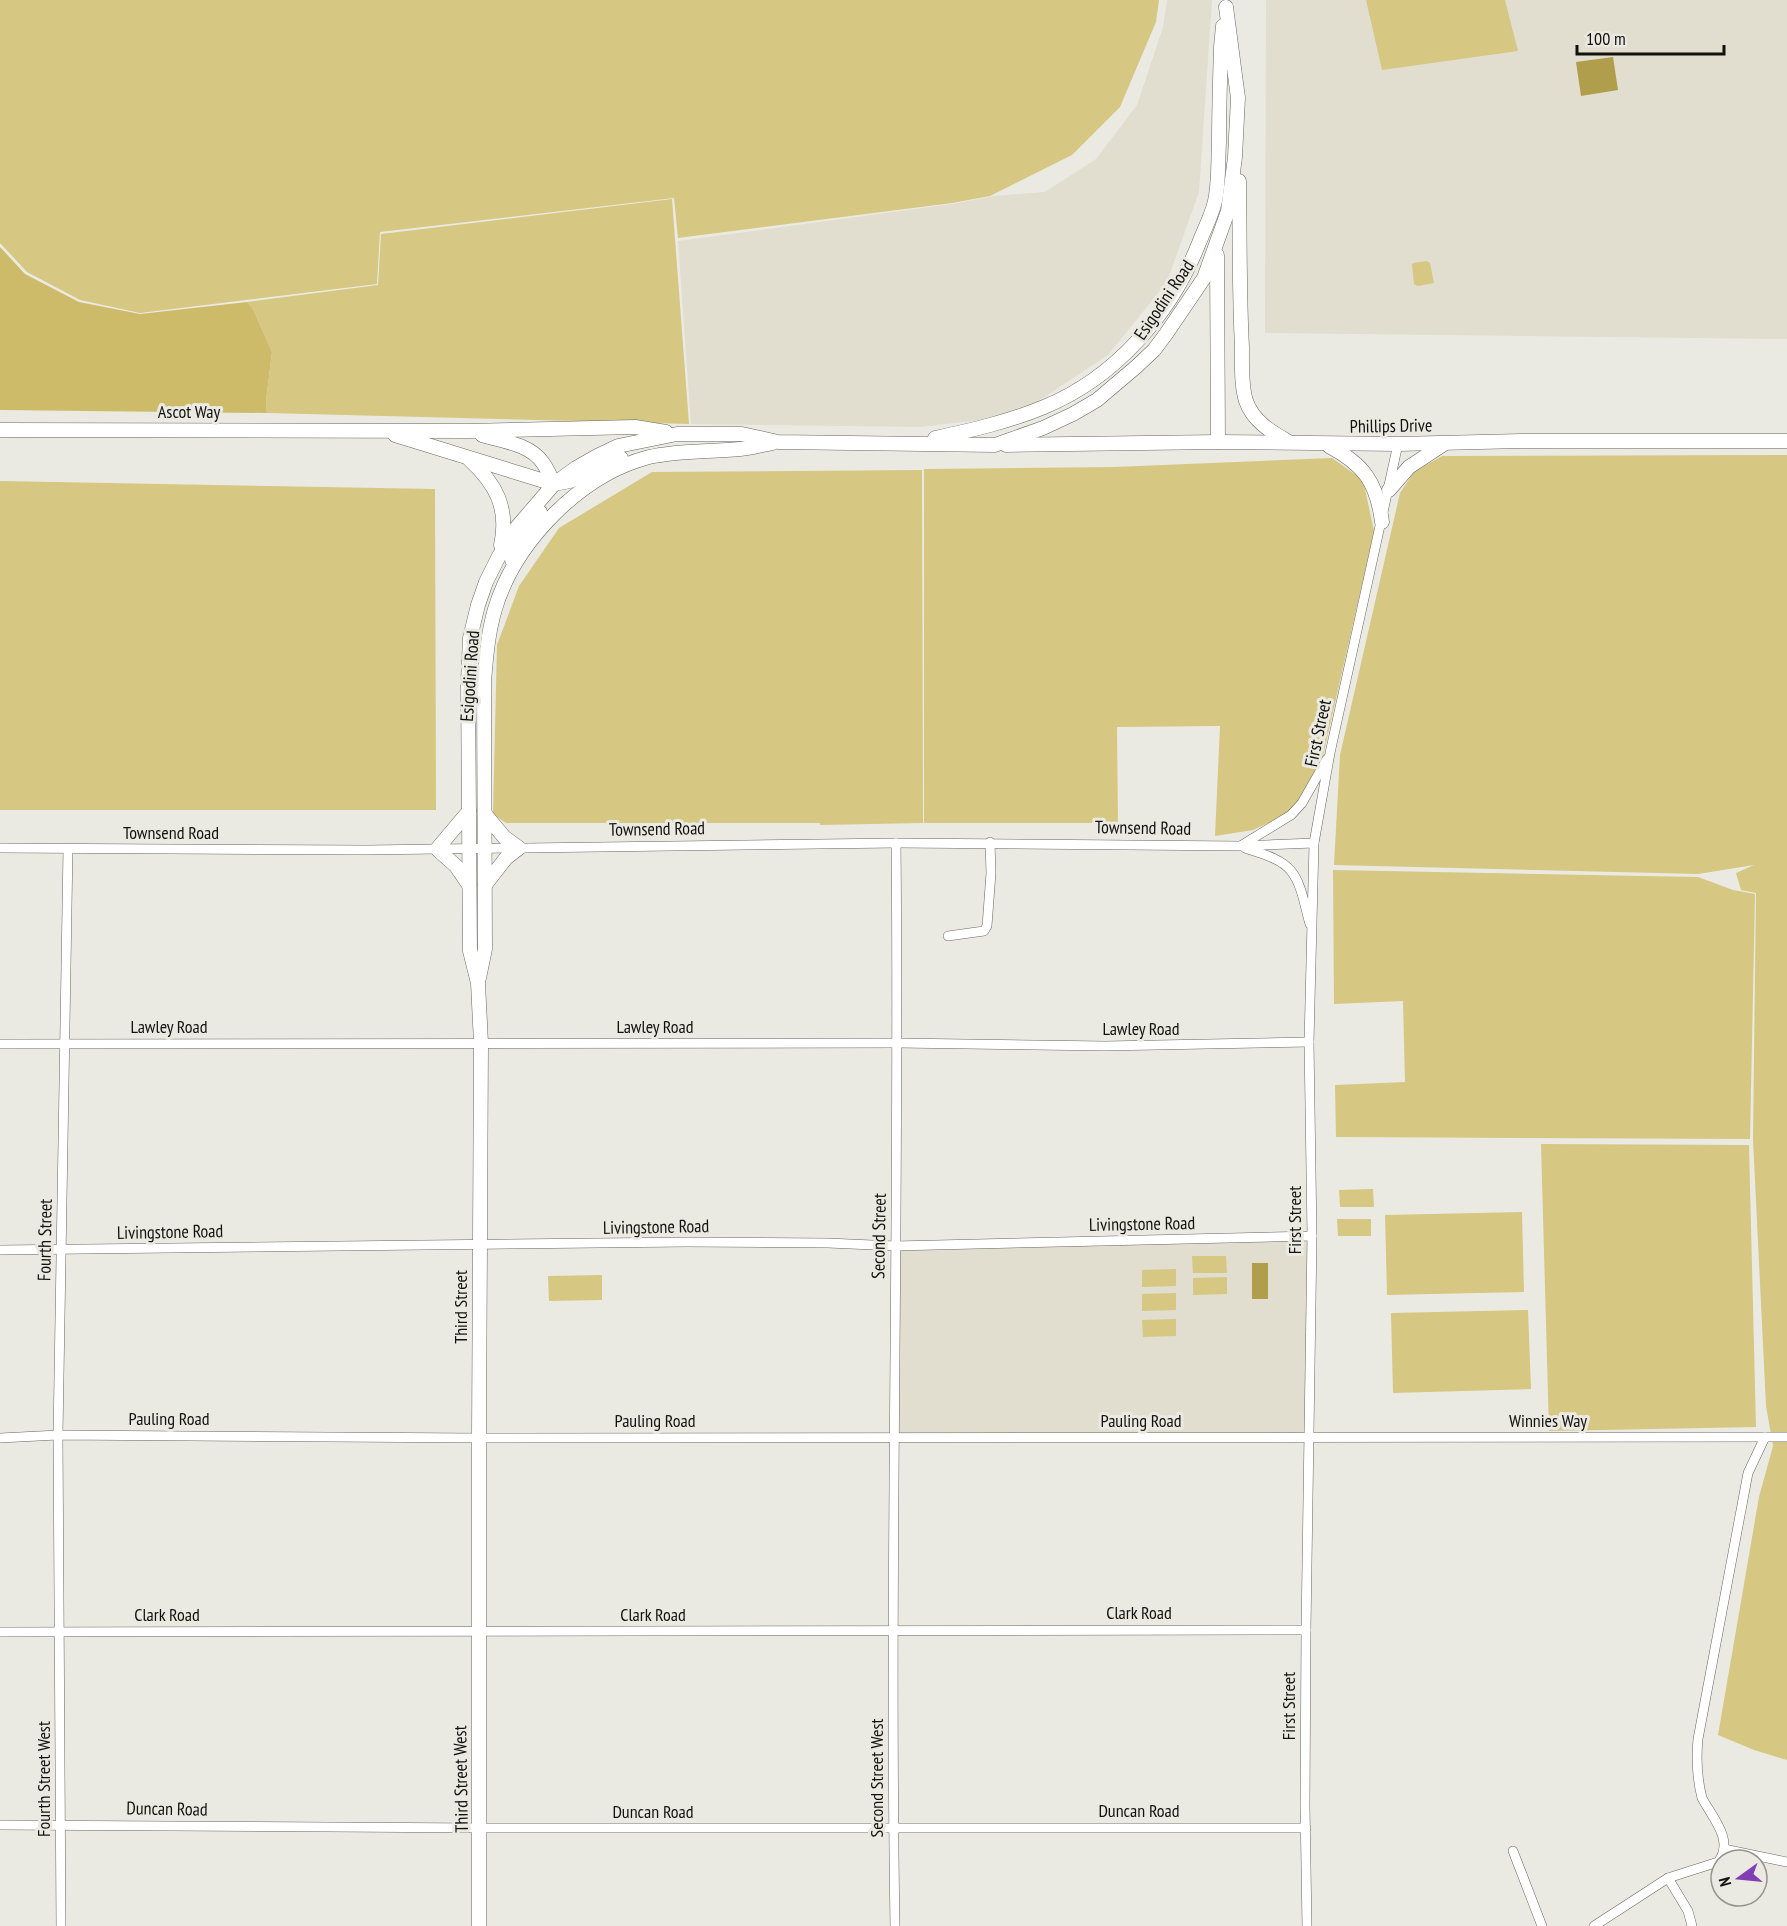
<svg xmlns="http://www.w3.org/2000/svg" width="1787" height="1926" viewBox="0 0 1787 1926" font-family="'PT Sans Narrow',sans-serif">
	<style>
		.built { fill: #e1decf }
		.green { fill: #d6c783 }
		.forest { fill: #cebb6a }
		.water { fill: #b09e4d }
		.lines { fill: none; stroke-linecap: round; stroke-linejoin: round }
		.minor-casing { stroke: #676660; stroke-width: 10 }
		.secondary-casing { stroke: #676660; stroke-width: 15 }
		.minor { stroke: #fff; stroke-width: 9 }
		.secondary { stroke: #fff; stroke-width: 14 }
		.labels { text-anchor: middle; stroke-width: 6; stroke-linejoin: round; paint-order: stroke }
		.street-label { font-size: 18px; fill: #11110e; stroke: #ebeae2 }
	</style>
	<rect width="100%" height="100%" fill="#ebeae2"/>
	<g class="built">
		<polygon points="1167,0 1212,0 1199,192 1167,282 1108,355 1031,406 980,420 920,427 691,424 678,241 952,204 994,196 1045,192 1096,159 1137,105 1163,27"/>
		<polygon points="1266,0 1787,0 1787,339 1265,333"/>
		<polygon points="1308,1240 1305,1433 899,1433 899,1251"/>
	</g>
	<g class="green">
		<polygon points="0,0 1159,0 1156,22 1120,107 1072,155 990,196 952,203 678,238 674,198 380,232 377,284 140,313 80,300 27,272 0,243"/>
		<polygon points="1366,0 1505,0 1518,51 1382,70"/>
		<polygon points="672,199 689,424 267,413 266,401 272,352 253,309 247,302 378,285 381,234"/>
		<polygon points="1427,261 1430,263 1434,283 1418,286 1414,284 1412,265 1413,263"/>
		<polygon points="1787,455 1787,1760 1754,1750 1718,1735 1759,1497 1773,1446 1766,1406 1753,1140 1756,893 1741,890 1736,873 1754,865 1698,874 1334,865 1340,755 1400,493 1414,472 1442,456"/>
		<polygon points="1332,458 1363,480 1374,531 1323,756 1305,792 1290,813 1253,830 1215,836 1220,726 1117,727 1118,823 924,823 924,469 1114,467"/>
		<polygon points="922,470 923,823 820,825 820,823 506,823 493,814 497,645 519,586 559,528 652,472"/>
		<polygon points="0,481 435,489 436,810 0,810"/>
		<polygon points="1333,870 1698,877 1733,890 1755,894 1750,1139 1336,1137 1335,1085 1405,1082 1403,1001 1334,1004"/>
		<polygon points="1541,1144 1749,1145 1756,1427 1549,1431"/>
		<polygon points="1373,1189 1374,1207 1340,1207 1339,1190"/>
		<polygon points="1522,1212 1524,1292 1387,1295 1385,1215"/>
		<polygon points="1337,1219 1371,1219 1371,1236 1338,1236"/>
		<polygon points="1192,1256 1226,1256 1227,1273 1193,1273"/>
		<polygon points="1176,1269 1176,1286 1142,1287 1142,1270"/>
		<polygon points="602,1275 602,1300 549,1301 548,1276"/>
		<polygon points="1227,1277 1227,1294 1193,1295 1193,1278"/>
		<polygon points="1176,1293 1176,1310 1142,1311 1142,1294"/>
		<polygon points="1528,1310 1531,1389 1393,1393 1391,1313"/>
		<polygon points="1176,1319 1176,1336 1143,1337 1142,1320"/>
	</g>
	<polygon class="forest" points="0,247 25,274 79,302 140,314 247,302 253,309 272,352 266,401 267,413 0,410"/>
	<g class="water">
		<polygon points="1613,57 1618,90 1581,96 1576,62"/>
		<rect x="1252" y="1263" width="16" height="36"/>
	</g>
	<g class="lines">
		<g class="minor-casing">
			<g id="minor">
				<polyline points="1242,845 1291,815 1302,803 1327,759"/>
				<polyline points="0,848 367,850 896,843 1240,846 1314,843"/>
				<path d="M 1245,848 C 1259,853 1281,858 1291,871 C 1302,884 1305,908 1310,924"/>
				<polyline points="948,936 984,931 987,926 991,873 990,842"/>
				<polyline points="0,1044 898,1043 1105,1046 1309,1042"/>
				<polyline points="0,1250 687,1242 828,1243 895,1246 1312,1236"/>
				<polyline points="0,1438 58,1435 479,1438 1787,1437"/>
				<polyline points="0,1632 1306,1630"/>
				<polyline points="0,1825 480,1828 1306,1828"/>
				<polyline points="1724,1849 1787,1862"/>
				<polyline points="1513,1851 1542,1926"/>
				<polyline points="1668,1878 1688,1911 1692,1926"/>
				<polyline points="61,1926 58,1435 68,849"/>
				<path d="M 895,1926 C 889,1565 900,1204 896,843"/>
				<polyline points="1307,1926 1305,1806 1306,1630 1312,1236 1309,1042 1314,843 1330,753 1398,444"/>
				<path d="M 1594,1926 L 1668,1878 L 1718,1862 C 1735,1841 1712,1817 1702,1798 C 1697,1778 1696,1759 1698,1739 L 1748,1473 L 1765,1437"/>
			</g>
		</g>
		<g class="secondary-casing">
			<g id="secondary">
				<path d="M 1239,181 C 1240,236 1239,291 1242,347 C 1242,364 1241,385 1246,401 C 1253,421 1271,432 1289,442"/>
				<polyline points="1217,255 1218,442"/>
				<polyline points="0,430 468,431 635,427 666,432"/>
				<polyline points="395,435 554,484 570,481 621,458"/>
				<path d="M 482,435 C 502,441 530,444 543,463 C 547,469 551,477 554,484"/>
				<path d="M 935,438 C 972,430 1008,422 1044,407 C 1115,378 1171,314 1199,243 C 1204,230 1212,215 1215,201 C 1219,182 1218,161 1219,142 C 1219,110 1220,79 1221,47 L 1223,26"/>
				<polyline points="1006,445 1218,442 1398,444 1521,441 1787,441"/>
				<path d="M 1329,446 C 1363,464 1377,482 1382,522"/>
				<path d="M 469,459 C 496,484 509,508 501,545"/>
				<polyline points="1389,490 1409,467 1444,444"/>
				<polyline points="512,560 515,548 540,512"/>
				<polyline points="469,811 437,849 456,866 469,885"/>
				<polyline points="485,885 506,858 519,848 504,837 485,814"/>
				<path d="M 479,978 L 485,949 L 484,682 C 486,657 488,633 495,609 C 515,542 580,475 649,457 C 680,450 709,452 740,449 C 751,448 761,445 772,443"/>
				<polyline points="479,1926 479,1438 481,1043 478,983 470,951 468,682 470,638 478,605 486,582 499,556 517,527 554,484 576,468 597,456 618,446 677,434 742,434 778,442 995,445 1043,428 1073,414 1097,400 1136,367 1154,350 1166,334 1204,278 1228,211 1235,157 1238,98 1226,7"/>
			</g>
		</g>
		<use href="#minor" class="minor"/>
		<use href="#secondary" class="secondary"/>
	</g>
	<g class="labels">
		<g class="street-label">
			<text transform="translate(1164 300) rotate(-56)" y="6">Esigodini Road</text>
			<text x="189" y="418">Ascot Way</text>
			<text transform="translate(1391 426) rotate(-1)" y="6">Phillips Drive</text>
			<text transform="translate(470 676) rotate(-86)" y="6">Esigodini Road</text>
			<text transform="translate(1318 733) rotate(-78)" y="6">First Street</text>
			<text transform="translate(1143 828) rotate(1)" y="6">Townsend Road</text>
			<text transform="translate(657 829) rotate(-1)" y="6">Townsend Road</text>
			<text x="171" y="839">Townsend Road</text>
			<text x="169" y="1033">Lawley Road</text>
			<text x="655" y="1033">Lawley Road</text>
			<text x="1141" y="1035">Lawley Road</text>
			<text transform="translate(1295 1220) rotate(-90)" y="6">First Street</text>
			<text transform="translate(1142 1224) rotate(-1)" y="6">Livingstone Road</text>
			<text transform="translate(656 1227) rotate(-1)" y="6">Livingstone Road</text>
			<text transform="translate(170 1232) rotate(-1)" y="6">Livingstone Road</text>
			<text transform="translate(879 1236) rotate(-89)" y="6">Second Street</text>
			<text transform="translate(45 1240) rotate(-89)" y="6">Fourth Street</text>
			<text transform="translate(461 1307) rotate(-90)" y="6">Third Street</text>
			<text x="169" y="1425">Pauling Road</text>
			<text x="655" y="1427">Pauling Road</text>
			<text x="1141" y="1427">Pauling Road</text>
			<text x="1548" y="1427">Winnies Way</text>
			<text x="1139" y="1619">Clark Road</text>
			<text x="167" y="1621">Clark Road</text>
			<text x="653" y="1621">Clark Road</text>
			<text transform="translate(1289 1706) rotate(-90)" y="6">First Street</text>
			<text transform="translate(877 1778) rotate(-90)" y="6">Second Street West</text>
			<text transform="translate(44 1779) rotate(-90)" y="6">Fourth Street West</text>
			<text transform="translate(461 1779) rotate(-91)" y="6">Third Street West</text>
			<text transform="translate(167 1809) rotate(1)" y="6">Duncan Road</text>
			<text x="1139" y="1817">Duncan Road</text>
			<text x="653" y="1818">Duncan Road</text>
		</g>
	</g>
	<g transform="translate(1739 1878) rotate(255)"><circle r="28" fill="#ebeae2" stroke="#94938d" stroke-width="1.5"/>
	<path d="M0-4.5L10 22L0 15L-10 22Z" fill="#803fb4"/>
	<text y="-9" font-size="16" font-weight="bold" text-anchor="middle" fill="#11110e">N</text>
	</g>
	<path d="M1577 45v9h147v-9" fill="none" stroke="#11110e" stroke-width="3"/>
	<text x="1586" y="45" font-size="18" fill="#11110e" stroke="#ebeae2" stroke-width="4.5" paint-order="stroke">100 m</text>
</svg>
